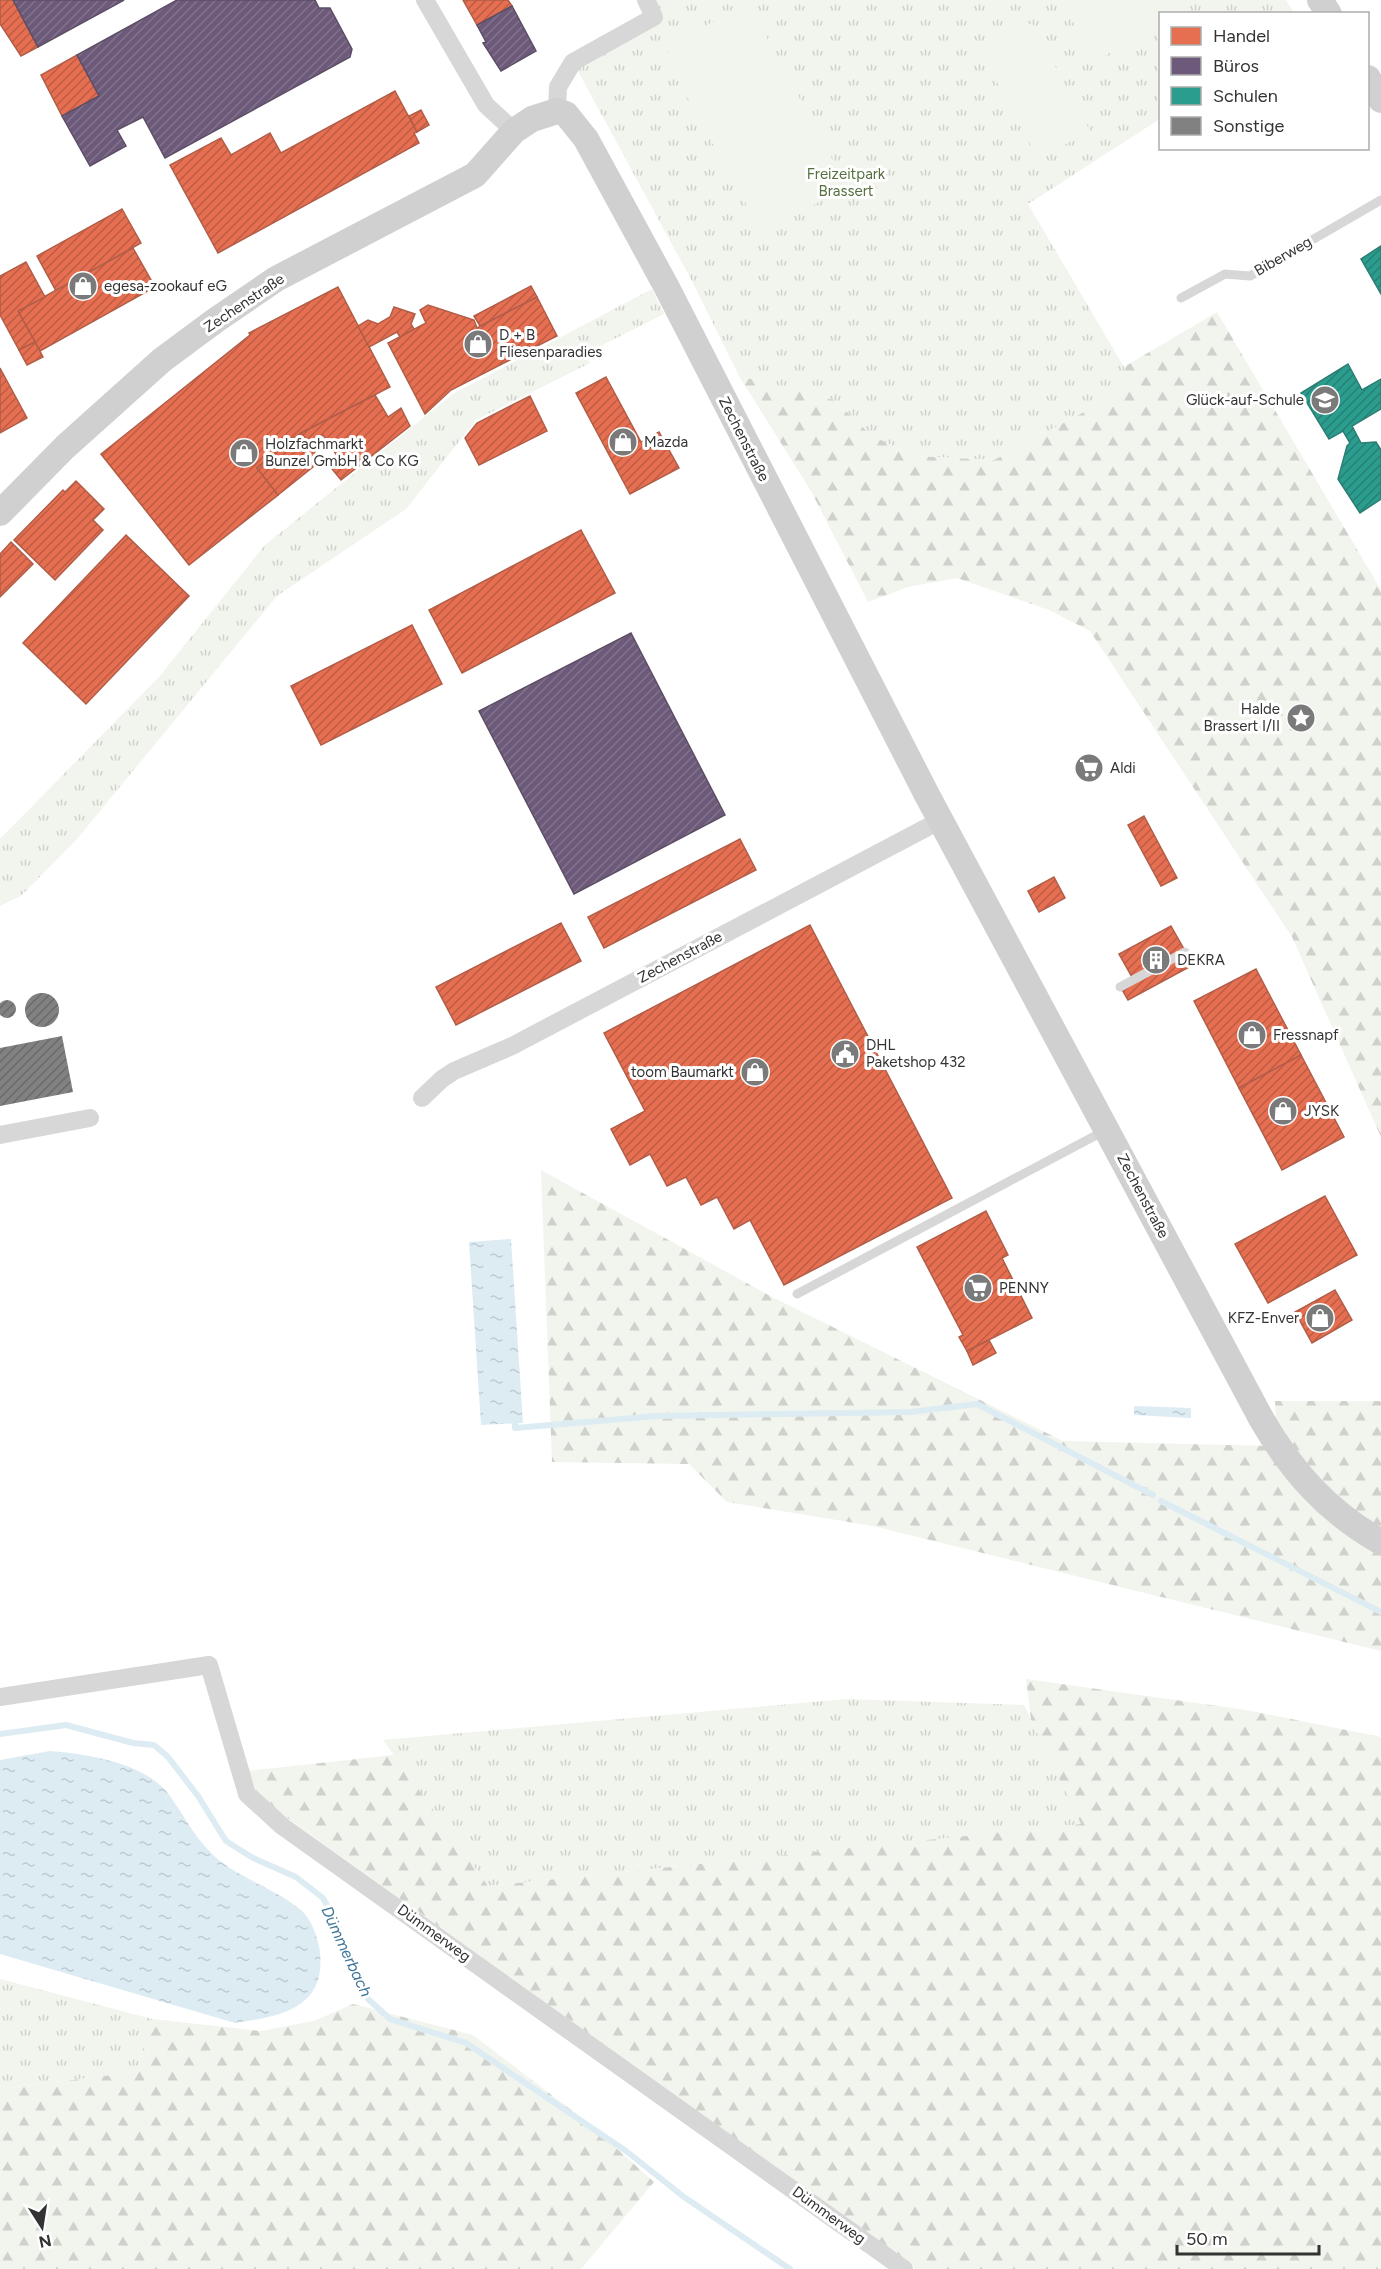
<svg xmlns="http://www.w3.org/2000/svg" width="1381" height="2269" viewBox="0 0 1381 2269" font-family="Figtree,sans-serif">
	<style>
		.grass { fill: url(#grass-tufts) }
		.forest { fill: url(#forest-firs) }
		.garden { fill: #f1f5ed }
		.water { fill: url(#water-ripples) }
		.shops { fill: url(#shops-hatch); stroke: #b15d48; stroke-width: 1.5 }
		.offices { fill: url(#offices-hatch); stroke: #5c4e65; stroke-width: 1.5 }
		.schools { fill: url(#schools-hatch); stroke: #2d7d73; stroke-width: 1.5 }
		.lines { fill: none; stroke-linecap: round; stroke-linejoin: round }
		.stream { stroke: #ddebf3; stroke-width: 6 }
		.building { fill: url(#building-hatch) }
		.lane { stroke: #d7d7d7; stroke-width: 9 }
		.street { stroke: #d7d7d7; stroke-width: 18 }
		.secondary { stroke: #d0d0d0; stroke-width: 26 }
		.labels { text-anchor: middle; stroke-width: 6; stroke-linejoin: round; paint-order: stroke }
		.park-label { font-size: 15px; fill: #56703f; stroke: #fff }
		.street-label { font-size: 15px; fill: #333; stroke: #fff }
		.poi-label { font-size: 15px; fill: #333; stroke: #fff; text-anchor: start }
		.water-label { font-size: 16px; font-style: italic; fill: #3f7597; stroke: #fff }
	</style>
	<defs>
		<pattern id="grass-tufts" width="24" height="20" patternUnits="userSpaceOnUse" patternTransform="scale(1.5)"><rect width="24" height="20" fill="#f1f5ed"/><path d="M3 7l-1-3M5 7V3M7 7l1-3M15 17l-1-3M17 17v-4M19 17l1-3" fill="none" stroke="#cfd2cc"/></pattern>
		<pattern id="forest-firs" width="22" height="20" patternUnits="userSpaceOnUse" patternTransform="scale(1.5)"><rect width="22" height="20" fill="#f1f5ed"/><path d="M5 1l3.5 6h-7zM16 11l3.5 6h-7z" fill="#cfd2cc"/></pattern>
		<pattern id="water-ripples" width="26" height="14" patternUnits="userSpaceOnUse" patternTransform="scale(1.5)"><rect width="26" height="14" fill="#ddebf3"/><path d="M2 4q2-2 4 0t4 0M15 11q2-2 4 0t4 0" fill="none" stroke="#becad1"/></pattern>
		<pattern id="shops-hatch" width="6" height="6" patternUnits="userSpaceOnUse" patternTransform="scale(1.5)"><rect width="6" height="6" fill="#e76f51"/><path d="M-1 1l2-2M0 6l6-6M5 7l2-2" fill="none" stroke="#bc5c44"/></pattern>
		<pattern id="offices-hatch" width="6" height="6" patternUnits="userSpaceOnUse" patternTransform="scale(1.5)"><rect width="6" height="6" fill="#6d597a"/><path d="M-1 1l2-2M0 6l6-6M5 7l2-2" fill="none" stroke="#82738c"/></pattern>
		<pattern id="schools-hatch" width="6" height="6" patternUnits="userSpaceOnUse" patternTransform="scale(1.5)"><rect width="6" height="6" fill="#2a9d8f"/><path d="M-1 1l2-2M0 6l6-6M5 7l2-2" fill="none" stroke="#258175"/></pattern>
		<pattern id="building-hatch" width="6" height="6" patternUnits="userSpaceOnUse" patternTransform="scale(1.5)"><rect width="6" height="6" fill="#818181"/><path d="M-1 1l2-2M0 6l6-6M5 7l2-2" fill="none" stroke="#6a6a6a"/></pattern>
	</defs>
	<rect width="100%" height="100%" fill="#fff"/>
	<g class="grass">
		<polygon points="646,0 1286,0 1294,13 1160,14 1160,119 1028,204 1124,367 1132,387 994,460 913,456 871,435 834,400 739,376 693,283 573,62 654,18"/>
		<polygon points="652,289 664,314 585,354 590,363 476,420 406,509 277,596 77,839 21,896 0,906 0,839 159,677 265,545 453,394"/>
		<polygon points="847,1699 1024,1705 1082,1824 488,1886 383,1740"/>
		<polygon points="0,1979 152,2019 136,2072 0,2089"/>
	</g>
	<g class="forest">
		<polygon points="1217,312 1381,590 1381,1137 1292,937 1090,631 1049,610 957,578 908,587 868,602 811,491 739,376 834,400 871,435 913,456 994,460 1131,387 1124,367"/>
		<polygon points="541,1170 774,1298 1063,1441 1277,1446 1275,1401 1381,1401 1381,1651 873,1526 727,1502 689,1464 552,1462"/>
		<polygon points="1026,1679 1246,1710 1381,1737 1381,2269 917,2269 279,1812 259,1795 248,1771 394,1755 488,1886 1081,1824 1031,1720"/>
		<polygon points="353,2004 473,2035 587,2122 654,2182 581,2269 0,2269 0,2089 136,2072 152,2019 261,2031 314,2021"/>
	</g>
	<g class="garden">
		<polygon points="1083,0 1194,0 1196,2 1176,13 1160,14 1160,23 1096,61 1066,10"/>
		<polygon points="740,8 752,10 841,175 838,192 771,227 757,224 666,59 672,43"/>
		<polygon points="1032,23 1090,131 1038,159 981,52"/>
	</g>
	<g class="water">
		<polygon points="511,1239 523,1423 481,1425 469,1242"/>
		<polygon points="1134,1406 1191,1408 1191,1418 1134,1415"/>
		<path d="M 50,1751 C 87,1754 147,1763 170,1796 C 187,1820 197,1842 220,1861 C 244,1880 278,1890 302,1911 C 312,1920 318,1939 320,1952 C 326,2009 280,2016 235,2023 L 0,1954 L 0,1760 Z"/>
	</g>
	<g class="shops">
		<polygon points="0,0 13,0 38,47 21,56 0,24"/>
		<polygon points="463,0 508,0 512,6 477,25"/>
		<polygon points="77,55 99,96 62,116 41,75"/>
		<polygon points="395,91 417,132 414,133 419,143 218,253 170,165 221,138 231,155 270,133 281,153"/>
		<polygon points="421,110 429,125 417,132 409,116"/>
		<polygon points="122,209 141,243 56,291 37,256"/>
		<polygon points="133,248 155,287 40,351 18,311"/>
		<polygon points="26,262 45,297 18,311 35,342 19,350 0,315 0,276"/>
		<polygon points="531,286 537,297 480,326 474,316"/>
		<polygon points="338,287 390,387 301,433 257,468 278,495 189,565 101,454 250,335 249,333"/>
		<polygon points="537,297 557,336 451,390 425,414 388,343 426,323 420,310 428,305 474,320 477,328"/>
		<polygon points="394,307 415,314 411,324 414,329 400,337 397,332 369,347 358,326 368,320 378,324 390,317"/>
		<polygon points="35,342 43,357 27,365 19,350"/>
		<polygon points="0,368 27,418 0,433"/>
		<polygon points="606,377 641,442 659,432 679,468 630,494 576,393"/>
		<polygon points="375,395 388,417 401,408 410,426 341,480 328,464 338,457 323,435 309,442 301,433"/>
		<polygon points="530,396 547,431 479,465 465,438 477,423"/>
		<polygon points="301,433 315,450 314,466 278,495 257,468"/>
		<polygon points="76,481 104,509 93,520 103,530 55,580 14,540 63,490 65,492"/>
		<polygon points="581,530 615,593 462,673 429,610"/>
		<polygon points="126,535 189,596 86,704 23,643"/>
		<polygon points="11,542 33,564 0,597 0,554"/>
		<polygon points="412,625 442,684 321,745 291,686"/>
		<polygon points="1144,816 1177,878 1161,886 1128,825"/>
		<polygon points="740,839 756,870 604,948 588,917"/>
		<polygon points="1054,877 1065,898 1039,912 1028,891"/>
		<polygon points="561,923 581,961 456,1025 436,987"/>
		<polygon points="810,925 952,1198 784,1285 750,1220 734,1229 717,1197 701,1205 686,1177 667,1186 650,1154 630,1165 611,1129 645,1111 604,1033"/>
		<polygon points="1171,926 1193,965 1128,1000 1120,986 1133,979 1119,954"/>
		<polygon points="1256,969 1301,1055 1239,1088 1194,1001"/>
		<polygon points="1301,1055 1344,1137 1282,1170 1239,1088"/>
		<polygon points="1325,1196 1357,1255 1268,1303 1235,1244"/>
		<polygon points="986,1211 1008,1255 1002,1258 1032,1318 967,1351 959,1337 963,1335 917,1247"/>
		<polygon points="1335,1290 1352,1320 1312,1343 1295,1312"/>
		<polygon points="989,1340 996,1353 973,1365 967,1351"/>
	</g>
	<g class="offices">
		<polygon points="13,0 124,0 38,47"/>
		<polygon points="177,0 315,0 319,8 330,8 352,49 350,57 165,158 143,117 117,130 126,146 90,166 62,116 99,96 77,55"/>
		<polygon points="512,6 536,51 501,71 483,43 486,42 477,25"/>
		<polygon points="631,633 725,815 574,894 479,711"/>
	</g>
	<g class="schools">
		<polygon points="1381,246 1381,294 1361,259"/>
		<polygon points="1348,364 1362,390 1381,379 1381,409 1352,426 1361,443 1376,442 1381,450 1381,499 1360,513 1338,479 1347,446 1350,443 1343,431 1329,439 1301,393"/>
	</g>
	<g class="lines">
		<g class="stream">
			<polyline points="515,1423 515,1428 658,1416 911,1412 977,1404 1153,1495"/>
			<polyline points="1161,1501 1381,1612"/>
			<polyline points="0,1734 66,1725 133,1743 154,1745 168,1757 198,1796 226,1841 253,1858 296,1877 323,1898 338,1926 350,1962 368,1999 390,2019 466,2043 626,2151 684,2197 790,2269"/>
		</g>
	</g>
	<g class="building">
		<circle cx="42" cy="1010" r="17"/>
		<circle cx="7" cy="1009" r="9"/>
		<polygon points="62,1036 73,1092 0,1106 0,1048"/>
	</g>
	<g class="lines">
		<g class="lane">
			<polyline points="1181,298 1225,274 1250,276 1381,200"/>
			<polyline points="1120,987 1185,952"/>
			<polyline points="797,1294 1106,1130"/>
		</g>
		<g class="street">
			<polyline points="425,0 486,105 514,131"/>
			<polyline points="557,111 558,87 573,62 654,17 646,0"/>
			<polyline points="422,1098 442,1079 454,1071 512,1046 941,820"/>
			<polyline points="0,1135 90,1118"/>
			<polyline points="0,1697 209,1665 247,1794 282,1826 904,2269"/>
		</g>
		<g class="secondary">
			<polyline points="1320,0 1329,14"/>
			<polyline points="1368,78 1381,100"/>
			<path d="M 0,513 L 65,447 L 162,360 L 216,320 L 276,279 L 475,175 L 514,131 L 532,119 L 557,111 L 566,114 L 586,139 L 666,286 L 927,795 L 1262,1420 C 1292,1472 1328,1512 1381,1542"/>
		</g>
	</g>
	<defs>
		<g id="shop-disc" transform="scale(1.5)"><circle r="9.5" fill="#7a7a7a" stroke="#fff"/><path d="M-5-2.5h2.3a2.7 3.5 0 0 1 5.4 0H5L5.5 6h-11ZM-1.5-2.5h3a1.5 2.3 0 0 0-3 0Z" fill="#fff"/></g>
		<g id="school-disc" transform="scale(1.5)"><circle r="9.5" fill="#7a7a7a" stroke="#fff"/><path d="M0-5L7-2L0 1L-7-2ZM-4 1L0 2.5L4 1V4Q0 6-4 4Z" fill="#fff"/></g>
		<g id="sight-disc" transform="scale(1.5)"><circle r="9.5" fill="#7a7a7a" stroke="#fff"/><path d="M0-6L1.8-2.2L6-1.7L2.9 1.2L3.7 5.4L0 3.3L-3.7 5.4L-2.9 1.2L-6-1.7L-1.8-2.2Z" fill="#fff"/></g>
		<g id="supermarket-disc" transform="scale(1.5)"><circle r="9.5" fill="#7a7a7a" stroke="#fff"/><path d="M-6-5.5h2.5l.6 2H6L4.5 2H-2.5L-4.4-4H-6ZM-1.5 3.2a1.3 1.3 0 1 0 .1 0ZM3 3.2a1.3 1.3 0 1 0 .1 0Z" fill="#fff"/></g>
		<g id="building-disc" transform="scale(1.5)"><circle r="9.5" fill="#7a7a7a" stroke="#fff"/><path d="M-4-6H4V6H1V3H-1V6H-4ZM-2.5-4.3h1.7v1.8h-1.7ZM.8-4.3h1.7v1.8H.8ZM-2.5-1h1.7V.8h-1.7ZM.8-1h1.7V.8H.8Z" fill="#fff"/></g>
		<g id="civic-disc" transform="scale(1.5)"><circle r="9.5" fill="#7a7a7a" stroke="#fff"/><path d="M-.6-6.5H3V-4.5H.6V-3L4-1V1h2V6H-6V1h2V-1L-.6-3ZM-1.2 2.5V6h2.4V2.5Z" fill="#fff"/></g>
	</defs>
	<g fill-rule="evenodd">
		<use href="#shop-disc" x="83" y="286"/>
		<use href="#shop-disc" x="478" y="344"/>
		<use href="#school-disc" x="1325" y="400"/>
		<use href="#shop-disc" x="623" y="442"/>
		<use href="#shop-disc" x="244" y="453"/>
		<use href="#sight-disc" x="1301" y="718"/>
		<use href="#supermarket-disc" x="1089" y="768"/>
		<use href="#building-disc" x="1156" y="960"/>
		<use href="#shop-disc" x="1252" y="1035"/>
		<use href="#civic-disc" x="845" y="1054"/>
		<use href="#shop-disc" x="755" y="1072"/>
		<use href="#shop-disc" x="1283" y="1111"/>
		<use href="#supermarket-disc" x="978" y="1288"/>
		<use href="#shop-disc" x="1320" y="1318"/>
	</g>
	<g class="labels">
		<g class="park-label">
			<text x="846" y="179">Freizeitpark<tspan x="846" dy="17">Brassert</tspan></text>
		</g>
		<g class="street-label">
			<text transform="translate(1283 256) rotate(-30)" y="5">Biberweg</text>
			<text transform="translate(244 303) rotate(-34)" y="5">Zechenstraße</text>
			<text transform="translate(744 439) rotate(63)" y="5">Zechenstraße</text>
			<text transform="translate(680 957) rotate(-28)" y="5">Zechenstraße</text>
			<text transform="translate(1143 1196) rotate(62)" y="5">Zechenstraße</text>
			<text transform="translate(434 1933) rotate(36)" y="5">Dümmerweg</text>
			<text transform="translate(829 2215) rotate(36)" y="5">Dümmerweg</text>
		</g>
		<g class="poi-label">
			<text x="104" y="291">egesa-zookauf eG</text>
			<text x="499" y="340">D + B<tspan x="499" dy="17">Fliesenparadies</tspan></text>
			<text x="1304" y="405" text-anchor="end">Glück-auf-Schule</text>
			<text x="644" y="447">Mazda</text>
			<text x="265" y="449">Holzfachmarkt<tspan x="265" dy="17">Bunzel GmbH &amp; Co KG</tspan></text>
			<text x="1280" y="714" text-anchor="end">Halde<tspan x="1280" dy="17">Brassert I/II</tspan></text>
			<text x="1110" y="773">Aldi</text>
			<text x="1177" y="965">DEKRA</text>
			<text x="1273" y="1040">Fressnapf</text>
			<text x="866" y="1050">DHL<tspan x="866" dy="17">Paketshop 432</tspan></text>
			<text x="734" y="1077" text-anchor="end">toom Baumarkt</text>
			<text x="1304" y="1116">JYSK</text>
			<text x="999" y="1293">PENNY</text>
			<text x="1299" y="1323" text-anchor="end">KFZ-Enver</text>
		</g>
		<g class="water-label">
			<text transform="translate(347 1951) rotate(65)" y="6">Dümmerbach</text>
		</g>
	</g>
	<rect x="1159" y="12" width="210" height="138" fill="#ffffff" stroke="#adadad" stroke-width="1.5"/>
	<rect x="1171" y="27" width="30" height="18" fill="#e76f51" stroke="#adadad" stroke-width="1.5"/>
	<text x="1213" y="42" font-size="18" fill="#333333">Handel</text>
	<rect x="1171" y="57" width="30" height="18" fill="#6d597a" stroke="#adadad" stroke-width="1.5"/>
	<text x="1213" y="72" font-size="18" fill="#333333">Büros</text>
	<rect x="1171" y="87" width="30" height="18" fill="#2a9d8f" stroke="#adadad" stroke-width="1.5"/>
	<text x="1213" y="102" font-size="18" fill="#333333">Schulen</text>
	<rect x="1171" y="117" width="30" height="18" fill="#818181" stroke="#adadad" stroke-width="1.5"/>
	<text x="1213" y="132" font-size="18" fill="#333333">Sonstige</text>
	<g transform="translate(42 2227) rotate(168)" stroke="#ffffff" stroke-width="4.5" paint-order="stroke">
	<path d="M0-4.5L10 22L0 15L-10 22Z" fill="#333333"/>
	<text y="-9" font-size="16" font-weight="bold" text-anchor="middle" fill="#333333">N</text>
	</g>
	<path d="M1177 2245v9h142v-9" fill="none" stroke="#333333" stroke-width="3"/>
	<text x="1186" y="2245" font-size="18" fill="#333333" stroke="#ffffff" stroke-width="4.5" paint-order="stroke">50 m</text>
</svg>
